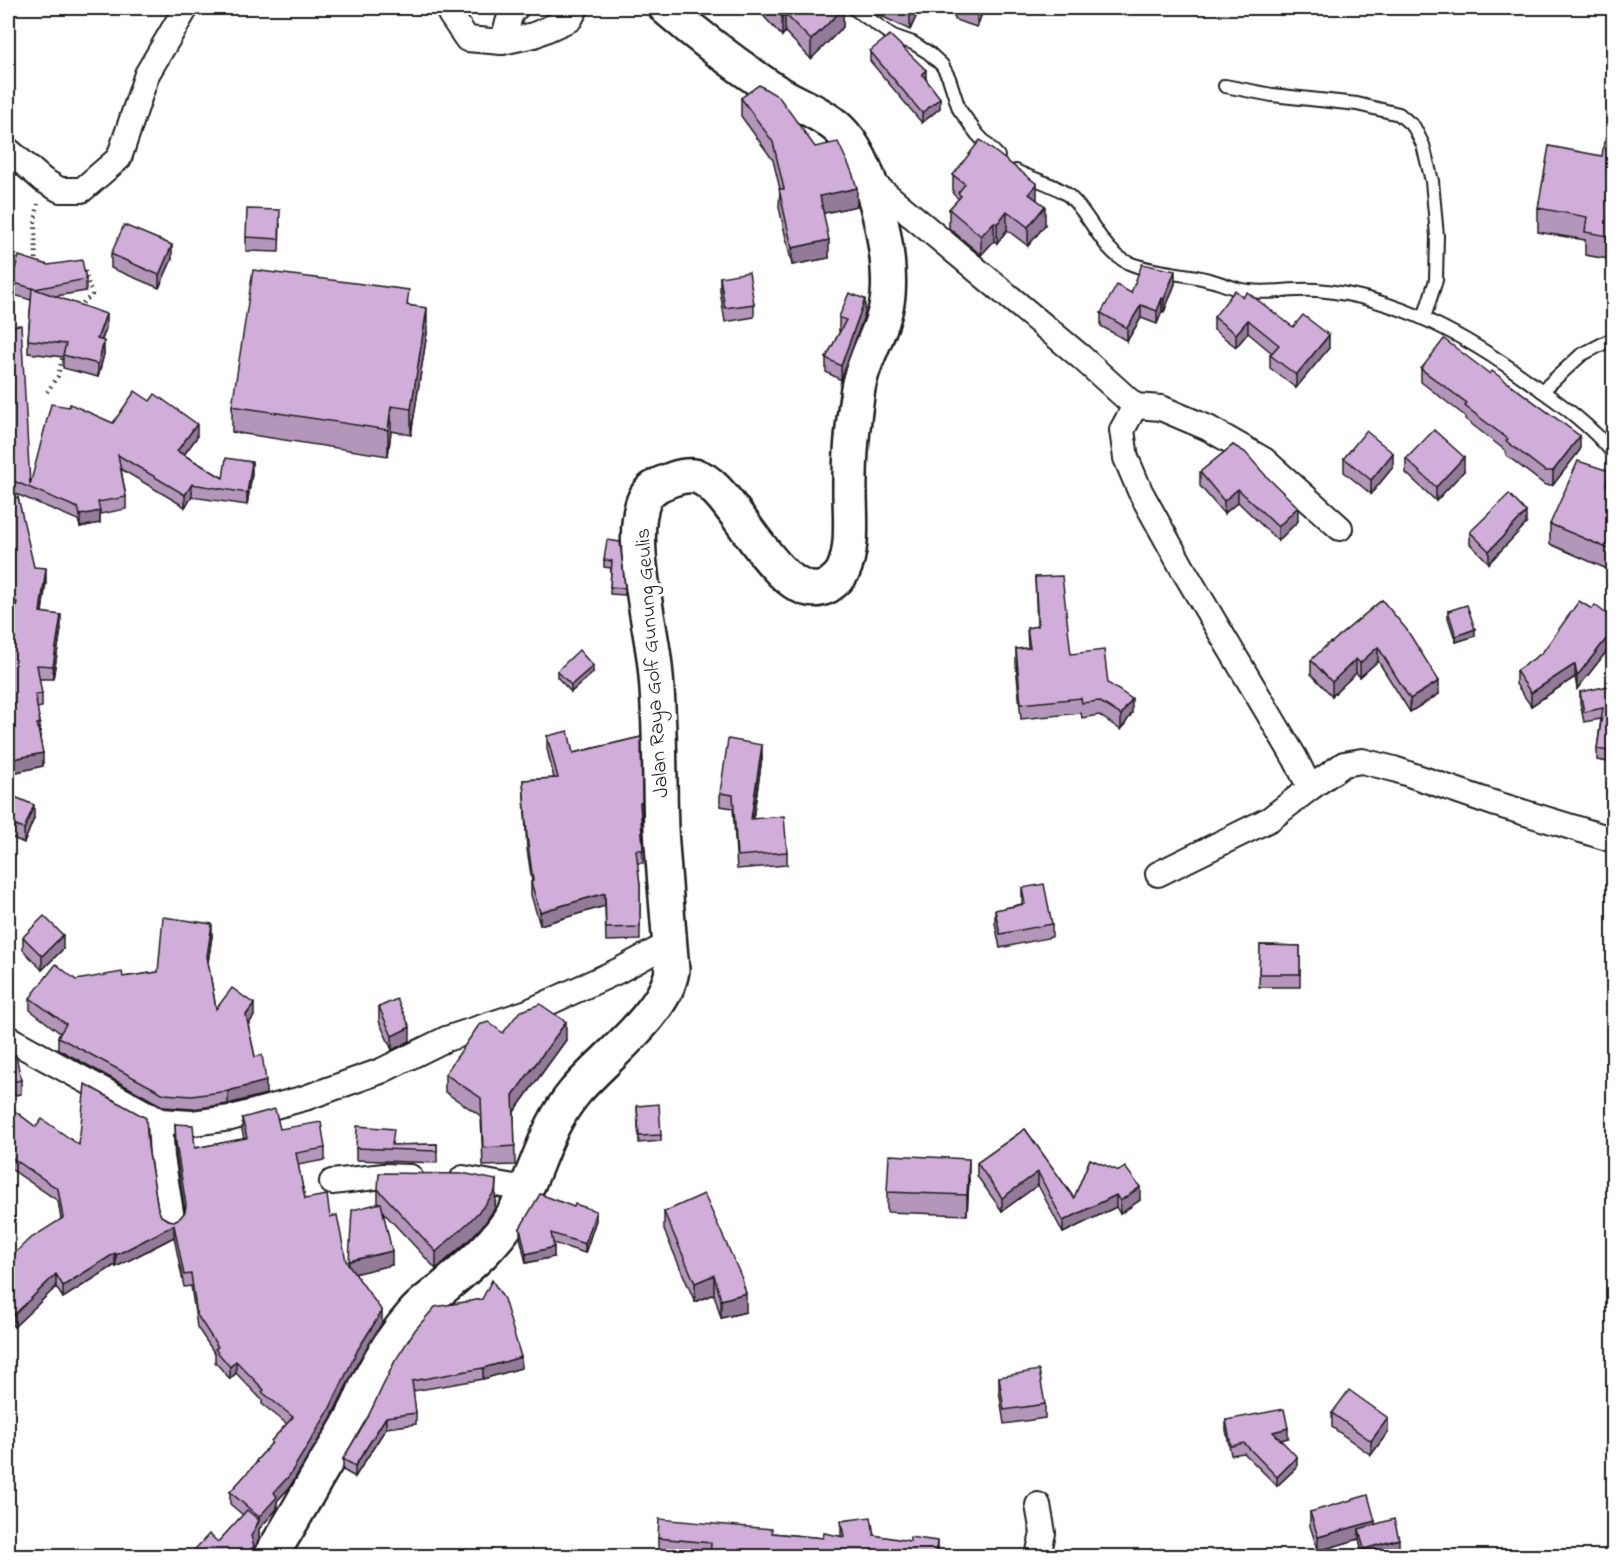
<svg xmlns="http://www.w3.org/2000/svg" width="1621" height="1564" viewBox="0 0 1621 1564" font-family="'Indie Flower',sans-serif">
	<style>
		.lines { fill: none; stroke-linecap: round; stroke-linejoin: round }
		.service-casing { stroke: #1c1c1c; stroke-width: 16 }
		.minor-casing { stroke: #1c1c1c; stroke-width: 28 }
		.secondary-casing { stroke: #1c1c1c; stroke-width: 38 }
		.path { stroke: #1c1c1c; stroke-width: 4; stroke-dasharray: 1.5 4.5; stroke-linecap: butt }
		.service { stroke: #fff; stroke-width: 12 }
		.minor { stroke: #fff; stroke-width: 24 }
		.secondary { stroke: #fff; stroke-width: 33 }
		.wall { fill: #b496bb; stroke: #1c1c1c; stroke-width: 1.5 }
		.shaded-wall { fill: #927a98; stroke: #1c1c1c; stroke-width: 1.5 }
		.building { fill: #d1aed9; stroke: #1c1c1c; stroke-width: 1.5 }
		.labels { text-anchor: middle; stroke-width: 6; stroke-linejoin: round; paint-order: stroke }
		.street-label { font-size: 21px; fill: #1c1c1c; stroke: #fff }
	</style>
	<rect width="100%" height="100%" fill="#fff"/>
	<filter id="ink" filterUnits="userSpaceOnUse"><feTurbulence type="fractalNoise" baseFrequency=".0167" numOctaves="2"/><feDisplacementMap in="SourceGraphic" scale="12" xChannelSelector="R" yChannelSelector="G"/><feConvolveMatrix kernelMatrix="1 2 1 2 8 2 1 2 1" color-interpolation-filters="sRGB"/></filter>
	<g filter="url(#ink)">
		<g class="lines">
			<g class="service-casing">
				<g id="service">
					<polyline points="853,8 893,36 913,43 929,53 942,65 949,78 959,109 977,134 998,156"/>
					<polyline points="1225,86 1272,95 1357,104 1399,114 1414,127 1423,145 1432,181 1437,236 1436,280 1424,318"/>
					<path d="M 1016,171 C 1033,180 1054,183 1069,196 C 1091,215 1102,252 1129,263 C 1155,274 1183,272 1209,280 C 1223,283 1235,290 1249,291 C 1271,294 1294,288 1317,290 C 1397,297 1467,336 1531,383 C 1561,404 1590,425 1614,454"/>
					<polyline points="1542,391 1581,355 1614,338"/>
				</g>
			</g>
			<g class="minor-casing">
				<g id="minor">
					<polyline points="449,8 450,14 467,39 502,42 534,35 570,19 576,8"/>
					<polyline points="502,42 511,13 516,8"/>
					<polyline points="8,150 43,180 60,190 82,190 119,158 147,74 186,8"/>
					<polyline points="868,179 1081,357 1135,406 1161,408 1208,428 1264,460 1340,528"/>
					<polyline points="1135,406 1122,430 1126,458 1140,491 1184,571 1295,758 1310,788 1270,819 1158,874"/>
					<polyline points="1310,788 1344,764 1362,761 1394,769 1493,803 1614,840"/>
					<polyline points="8,1038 160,1121 192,1123 231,1118 305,1098 381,1071 446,1039 528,1012 618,971 670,943"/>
					<polyline points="160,1121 162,1157 172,1219"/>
					<polyline points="463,1178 525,1189"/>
					<polyline points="332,1182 384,1176 410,1177"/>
					<polyline points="1038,1556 1043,1533 1038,1505"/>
				</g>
			</g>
			<g class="secondary-casing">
				<path id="secondary" d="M 270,1556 C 290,1527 305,1497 323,1467 C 334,1448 346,1432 355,1412 C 361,1402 364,1390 370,1379 C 381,1357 396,1333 412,1315 C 420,1305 432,1296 443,1288 C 469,1266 497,1243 514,1213 C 538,1172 543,1130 575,1092 C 602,1060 667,1012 672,970 C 668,923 664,876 661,829 C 659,775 661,720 655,666 C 651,625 627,535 645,498 C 651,487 662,483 673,479 C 682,476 692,474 701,478 C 737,495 782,611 828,586 C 834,582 839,578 843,571 C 855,547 849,507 850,480 C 850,452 853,424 857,396 C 860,361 885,330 888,295 C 892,250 872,160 839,129 C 820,111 793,103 772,89 C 735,64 699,37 666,8"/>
			</g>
			<g class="path">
				<polyline points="36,265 35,221 38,204"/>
				<polyline points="78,307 92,295 84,268 79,269"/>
				<polyline points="47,392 58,376 63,354"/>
			</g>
			<use href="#service" class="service"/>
			<use href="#minor" class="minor"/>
			<use href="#secondary" class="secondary"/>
		</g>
		<g class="wall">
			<polygon points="375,8 401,8 401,12"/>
			<polygon points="756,8 842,8 843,27 811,59 785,32 782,36"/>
			<polygon points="875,8 920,8 910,30 875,13"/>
			<polygon points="932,8 984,8 977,27 955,20 955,17"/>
			<polygon points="870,51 926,79 940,108 922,123 870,61"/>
			<polygon points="741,98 857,206 823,213 829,258 792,265 779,207 780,189 773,160 741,116"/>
			<polygon points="1614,144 1614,260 1585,255 1585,240 1538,232 1538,208 1602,156"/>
			<polygon points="953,175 1037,201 1045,225 1028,246 1007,230 997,243 994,241 981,255 949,228 949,209 958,200 958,198 953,194"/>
			<polygon points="280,224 279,252 246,251 246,237"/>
			<polygon points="111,254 172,259 159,288 111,268"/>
			<polygon points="720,277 754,304 754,317 725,322 720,291"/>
			<polygon points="86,279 86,291 56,296 106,328 102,340 104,354 98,377 63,368 63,357 28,353 28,340 31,300 11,294 11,282"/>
			<polygon points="1175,284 1164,312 1162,311 1157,324 1141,318 1127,341 1101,326 1101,313 1131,293"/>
			<polygon points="1243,297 1293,327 1329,348 1296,388 1270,368 1270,355 1272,353 1248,333 1236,347 1214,330 1214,317"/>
			<polygon points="409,305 427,333 411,435 391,431 388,456 232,432 232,406"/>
			<polygon points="865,313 841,380 826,372 826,358 840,331 839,331 839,317"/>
			<polygon points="8,326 30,485 113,423 197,437 184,455 223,478 252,474 247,505 192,497 185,507 121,469 126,497 126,509 100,514 100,523 80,527 78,520 9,491 8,473"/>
			<polygon points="1421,369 1580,450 1553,485 1545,485 1506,455 1506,451 1465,419 1465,416 1421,382"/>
			<polygon points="1233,445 1298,521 1278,541 1238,502 1224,514 1200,486 1200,472"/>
			<polygon points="1344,458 1393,467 1371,494 1344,472"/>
			<polygon points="1406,459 1464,471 1436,501 1406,473"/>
			<polygon points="1609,487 1614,489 1614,572 1550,544 1550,524"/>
			<polygon points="8,500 34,567 46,582 42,612 61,629 53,679 39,679 42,694 42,707 37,708 43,766 8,774 8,672 10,672 15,615 8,615"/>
			<polygon points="1526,524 1489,563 1470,544 1470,532"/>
			<polygon points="620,542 625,588 625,595 610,594 611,568 604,567 604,560"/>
			<polygon points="1035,577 1071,654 1108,683 1132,713 1121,730 1099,715 1082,718 1081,713 1021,719 1016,664 1016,649 1028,648 1027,628 1037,626"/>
			<polygon points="1382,600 1439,694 1410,712 1378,661 1360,677 1356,673 1332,696 1311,674 1311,660"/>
			<polygon points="1592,609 1614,620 1614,642 1577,689 1575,677 1531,706 1516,684 1516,671 1542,653"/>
			<polygon points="1448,611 1475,636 1456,642 1448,618"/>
			<polygon points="557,671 593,673 571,692 557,677"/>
			<polygon points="1580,692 1614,712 1614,763 1597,760 1597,749 1601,719 1584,722 1580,703"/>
			<polygon points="547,736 573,753 641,737 642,815 641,816 643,863 637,863 640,885 640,940 606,941 605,906 540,925 531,895 531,882 532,882 527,849 523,780 554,778 547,749"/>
			<polygon points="762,758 753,819 787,852 787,865 737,869 733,808 720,806 720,793"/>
			<polygon points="8,794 34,818 24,843 8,836"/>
			<polygon points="1022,888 1052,924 1052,937 1000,948 995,923 995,910 1022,904"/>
			<polygon points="212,936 208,962 216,1009 254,1016 248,1025 255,1057 266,1094 228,1104 192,1109 164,1107 58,1049 58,1037 60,1033 30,1010 30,998 76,980 123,977 158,972"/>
			<polygon points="23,937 63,949 42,970 23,950"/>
			<polygon points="1260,945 1300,946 1300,987 1259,987"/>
			<polygon points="379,1007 410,1041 392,1050 379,1021"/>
			<polygon points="503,1033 566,1040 514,1112 515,1165 483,1166 481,1116 445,1092 445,1074"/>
			<polygon points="8,1056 21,1080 21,1094 8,1096"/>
			<polygon points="8,1106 36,1127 79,1145 148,1147 158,1209 161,1216 168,1220 174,1221 180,1218 185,1212 176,1155 175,1124 195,1148 244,1139 242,1130 242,1118 280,1129 325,1148 325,1160 298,1165 305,1199 330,1217 346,1261 349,1266 378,1204 378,1189 496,1198 495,1208 485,1223 469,1240 436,1269 383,1212 392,1265 355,1273 382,1323 358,1362 328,1424 289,1488 277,1501 277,1509 259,1529 259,1539 254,1550 254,1557 218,1542 243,1515 230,1504 230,1492 256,1464 256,1461 271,1444 271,1441 287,1424 262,1404 262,1400 236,1373 230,1379 215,1362 215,1354 197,1327 191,1286 184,1287 174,1237 116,1267 115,1265 63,1298 56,1287 14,1327 8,1320 8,1260 61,1220 58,1201 8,1167"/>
			<polygon points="637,1106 661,1135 661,1141 639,1143"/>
			<polygon points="1025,1129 1074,1198 1090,1159 1140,1200 1120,1214 1116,1207 1063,1233 1038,1185 1002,1211 977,1176 977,1163"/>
			<polygon points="437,1144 437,1163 356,1160 356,1148 393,1145"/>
			<polygon points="969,1179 967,1215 887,1212 887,1192"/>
			<polygon points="664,1212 746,1312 721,1318 714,1294 695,1302 664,1230"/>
			<polygon points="596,1220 585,1253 553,1243 554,1257 526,1263 520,1237 520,1228"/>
			<polygon points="395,1361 521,1368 483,1379 413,1391 416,1413 416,1424 386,1428 355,1477 343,1470 343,1459 368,1417"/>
			<polygon points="999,1377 1045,1404 1045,1418 1004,1424 999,1390"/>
			<polygon points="1332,1413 1388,1432 1371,1455 1332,1427"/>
			<polygon points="1226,1420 1288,1438 1281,1440 1297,1467 1277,1486 1244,1453 1231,1455 1226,1430"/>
			<polygon points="1310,1512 1375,1524 1399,1552 1385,1557 1363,1557 1359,1539 1318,1551 1310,1526"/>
			<polygon points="841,1521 874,1535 937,1557 681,1557 658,1554 658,1538 772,1533 823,1538 841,1536"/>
		</g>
		<g class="shaded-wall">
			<polygon points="912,8 920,8 910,30 910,11"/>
			<polygon points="977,8 984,8 977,27"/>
			<polygon points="843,9 843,27 811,59 811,40"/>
			<polygon points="785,14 785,32 782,36 782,17"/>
			<polygon points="926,70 926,79 922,74"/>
			<polygon points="940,98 940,108 922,123 922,113"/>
			<polygon points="1037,184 1037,203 1029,194"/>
			<polygon points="857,188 857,206 820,214 820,196"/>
			<polygon points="1045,206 1045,225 1028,246 1028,227"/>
			<polygon points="1007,211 1007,230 997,243 997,224"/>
			<polygon points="994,222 994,241 981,255 981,236"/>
			<polygon points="829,240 829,258 792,265 792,248"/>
			<polygon points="172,245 172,259 159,288 159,275"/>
			<polygon points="1175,271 1175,284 1164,312 1164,299"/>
			<polygon points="1162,298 1162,311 1157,324 1157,311"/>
			<polygon points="865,299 865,313 841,380 841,366"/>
			<polygon points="1141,305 1141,318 1127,341 1127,328"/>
			<polygon points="427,308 427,333 411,435 411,409"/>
			<polygon points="106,314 106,328 97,353 97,339"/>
			<polygon points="1248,320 1248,333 1236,347 1236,334"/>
			<polygon points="1329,335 1329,348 1296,388 1296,375"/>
			<polygon points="104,341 104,354 98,377 98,364"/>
			<polygon points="391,406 391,431 388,456 388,430"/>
			<polygon points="197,424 197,437 177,464 177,451"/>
			<polygon points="1580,436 1580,450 1553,485 1553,471"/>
			<polygon points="1393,453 1393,467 1371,494 1371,480"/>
			<polygon points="1464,457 1464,471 1436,501 1436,487"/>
			<polygon points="252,462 252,474 247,505 247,493"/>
			<polygon points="1609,471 1609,491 1606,485"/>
			<polygon points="192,484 192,497 185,507 185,495"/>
			<polygon points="1238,489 1238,502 1224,514 1224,501"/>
			<polygon points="1298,507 1298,521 1278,541 1278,527"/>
			<polygon points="100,511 100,523 80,527 80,515"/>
			<polygon points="1526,512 1526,524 1489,563 1489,551"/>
			<polygon points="46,568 46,582 40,626 40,612"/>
			<polygon points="61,615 61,629 53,679 53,666"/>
			<polygon points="1475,629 1475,636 1456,642 1456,636"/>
			<polygon points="1614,629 1614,642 1577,689 1577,676"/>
			<polygon points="1378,647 1378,661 1360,677 1360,663"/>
			<polygon points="1356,659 1356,673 1332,696 1332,682"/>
			<polygon points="1575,664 1575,677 1531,706 1531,693"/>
			<polygon points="593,666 593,673 571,692 571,685"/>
			<polygon points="1439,681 1439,694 1410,712 1410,699"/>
			<polygon points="1132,699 1132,713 1121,730 1121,715"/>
			<polygon points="40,723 40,737 37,724"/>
			<polygon points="762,745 762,758 751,833 751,819"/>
			<polygon points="43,753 43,766 8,774 8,760"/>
			<polygon points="34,805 34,818 24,843 24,829"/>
			<polygon points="605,893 605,906 540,925 540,912"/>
			<polygon points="212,924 212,936 207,969 207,956"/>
			<polygon points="63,935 63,949 42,970 42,956"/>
			<polygon points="254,1004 254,1016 246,1028 246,1015"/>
			<polygon points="566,1022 566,1040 513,1113 513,1095"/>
			<polygon points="410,1027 410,1041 392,1050 392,1036"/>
			<polygon points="266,1081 266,1094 228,1104 228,1091"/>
			<polygon points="969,1159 969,1179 967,1215 967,1195"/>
			<polygon points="1038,1172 1038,1185 1002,1211 1002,1198"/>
			<polygon points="496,1180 495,1208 485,1223 469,1240 436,1269 436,1252"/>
			<polygon points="1140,1187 1140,1200 1120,1214 1120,1201"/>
			<polygon points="1116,1195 1116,1207 1063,1233 1063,1221"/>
			<polygon points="596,1211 596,1220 585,1253 585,1244"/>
			<polygon points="174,1225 174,1237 116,1267 116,1255"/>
			<polygon points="554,1247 554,1257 526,1263 526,1254"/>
			<polygon points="392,1251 392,1265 349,1275 349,1261"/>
			<polygon points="115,1253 115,1265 63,1298 63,1286"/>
			<polygon points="56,1274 56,1287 14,1327 14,1315"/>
			<polygon points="714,1275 714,1294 695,1302 695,1283"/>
			<polygon points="746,1293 746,1312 721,1318 721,1300"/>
			<polygon points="382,1311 382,1323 358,1362 328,1424 289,1488 277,1501 277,1509 259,1529 259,1539 254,1550 254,1557 244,1557 251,1536 259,1521 259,1517 358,1349"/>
			<polygon points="521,1357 521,1368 483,1379 483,1368"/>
			<polygon points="236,1361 236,1373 230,1379 230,1367"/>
			<polygon points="386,1417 386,1428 355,1477 355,1466"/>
			<polygon points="1388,1418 1388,1432 1371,1455 1371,1441"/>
			<polygon points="1288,1428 1288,1438 1273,1442 1273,1432"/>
			<polygon points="1297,1457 1297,1467 1277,1486 1277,1477"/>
			<polygon points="1375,1521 1375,1534 1359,1529 1359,1539 1318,1551 1318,1537"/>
			<polygon points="1399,1539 1399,1552 1385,1557 1364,1557 1364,1549"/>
			<polygon points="937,1541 937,1557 935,1557"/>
		</g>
		<g class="building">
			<polygon points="773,8 842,8 843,9 811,40 785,14 782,17"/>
			<polygon points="902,8 912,8 910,11"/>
			<polygon points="890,35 926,70 922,74 940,98 922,113 870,51"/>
			<polygon points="759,85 779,97 815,147 838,142 852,172 857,188 820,196 829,240 792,248 779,189 784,189 773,142 741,98"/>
			<polygon points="980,140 1037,184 1029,194 1045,206 1028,227 1007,211 997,224 994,222 981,236 949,209 961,196 958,193 965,184 953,175"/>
			<polygon points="1604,142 1614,144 1614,237 1585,232 1587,217 1538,208 1549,146 1602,156"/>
			<polygon points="247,209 280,210 279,239 246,237"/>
			<polygon points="124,225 172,245 159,275 111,254"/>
			<polygon points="19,256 48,265 82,260 86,279 35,289 11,282"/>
			<polygon points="1142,264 1175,271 1164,299 1162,298 1157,311 1141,305 1127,328 1101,313 1117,285 1131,293"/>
			<polygon points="253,270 409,290 407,305 427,308 411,409 391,406 388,430 232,406"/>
			<polygon points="749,272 754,304 725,308 720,277"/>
			<polygon points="32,288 106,314 97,339 104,341 98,364 63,355 66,344 28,340"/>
			<polygon points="1235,290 1243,297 1247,292 1293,327 1303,315 1329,335 1296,375 1270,355 1279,345 1248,320 1236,334 1214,317"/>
			<polygon points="849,293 865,299 841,366 826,358 846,320 839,317"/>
			<polygon points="21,325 30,485 51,404 69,407 70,404 113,423 135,391 150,401 155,394 197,424 177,451 223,478 226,458 252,462 247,493 192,484 185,495 118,455 126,497 98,502 100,511 80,515 78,508 9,479 8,460 8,326"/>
			<polygon points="1444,339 1490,374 1492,371 1580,436 1553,471 1545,471 1506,441 1508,439 1465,406 1467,403 1421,369"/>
			<polygon points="1434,430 1464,457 1436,487 1406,459"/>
			<polygon points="1366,431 1393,453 1371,480 1344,458"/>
			<polygon points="1233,445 1245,452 1266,476 1298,507 1278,527 1238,489 1224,501 1200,472"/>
			<polygon points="1578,461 1609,471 1606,485 1614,489 1614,551 1550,524"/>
			<polygon points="1509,494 1526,512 1489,551 1470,532"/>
			<polygon points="18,497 34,567 46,568 40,612 61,615 53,666 37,665 42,694 35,695 40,723 37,724 43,753 8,760 8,704 9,704 8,693 8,672 10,672 10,641 17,602 8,601 8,500"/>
			<polygon points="607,540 620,542 625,588 610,587 612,561 604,560"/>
			<polygon points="1062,576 1071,654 1104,650 1108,683 1132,699 1121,715 1099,701 1082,703 1081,698 1021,704 1016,649 1030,648 1027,628 1038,626 1035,577"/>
			<polygon points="1382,600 1407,630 1439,681 1410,699 1378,647 1360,663 1356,659 1332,682 1311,660 1330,642 1331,643"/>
			<polygon points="1579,601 1592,609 1595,605 1614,620 1614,629 1577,676 1575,664 1531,693 1516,671 1542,653"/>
			<polygon points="1467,605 1475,629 1456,636 1448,611"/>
			<polygon points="579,650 593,666 571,685 557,671"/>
			<polygon points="1609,686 1614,712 1614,752 1597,749 1603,708 1584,712 1580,692"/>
			<polygon points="568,731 573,753 641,737 642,802 640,803 643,850 636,850 640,885 640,927 606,928 605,893 540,912 531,882 533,881 527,836 523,780 558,778 547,736"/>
			<polygon points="728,739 762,745 751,819 784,816 787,852 737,856 733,795 720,793"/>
			<polygon points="8,794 34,805 24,829 8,823"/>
			<polygon points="1044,884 1052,924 1000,934 995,910 1025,904 1022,888"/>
			<polygon points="44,916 63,935 42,956 23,937"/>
			<polygon points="163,917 212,924 207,956 216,1009 232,988 254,1004 246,1015 255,1057 262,1055 266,1081 228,1091 192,1096 164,1094 58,1037 66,1024 30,998 56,964 76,980 122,972 123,977 158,972"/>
			<polygon points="1260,945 1300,946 1300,974 1259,974"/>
			<polygon points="397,999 410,1027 392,1036 379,1007"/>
			<polygon points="540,1004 566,1022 513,1095 515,1146 483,1148 481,1098 445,1074 479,1025 488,1022 503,1033 519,1012"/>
			<polygon points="16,1055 21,1080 8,1083 8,1056"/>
			<polygon points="85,1084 146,1118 148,1147 158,1209 161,1216 168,1220 174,1221 180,1218 185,1212 186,1205 176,1143 175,1124 193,1125 195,1148 247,1138 242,1118 275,1109 280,1129 321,1122 325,1148 296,1153 305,1199 327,1195 330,1217 337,1215 346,1261 382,1311 358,1349 328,1412 289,1476 274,1492 277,1497 259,1517 230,1492 257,1462 256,1461 272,1443 271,1441 293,1417 262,1392 264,1390 236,1361 230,1367 215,1349 218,1347 197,1315 191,1274 184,1275 174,1225 116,1255 115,1253 63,1286 56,1274 14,1315 8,1308 8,1260 28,1240 63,1218 58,1189 8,1155 8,1106 36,1127 42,1119 79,1145"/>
			<polygon points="659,1104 661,1135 639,1136 637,1106"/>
			<polygon points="357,1126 394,1129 392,1145 437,1144 437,1151 356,1148"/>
			<polygon points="1025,1129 1074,1198 1090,1159 1119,1171 1125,1167 1140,1187 1120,1201 1116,1195 1063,1221 1038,1172 1002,1198 977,1163"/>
			<polygon points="889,1155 969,1159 967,1195 887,1192"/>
			<polygon points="379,1173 467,1174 496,1180 495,1191 485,1205 469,1222 436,1252 378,1189"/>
			<polygon points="540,1194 574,1207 575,1204 596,1211 585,1244 551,1233 554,1247 526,1254 520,1228"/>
			<polygon points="704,1194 741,1276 746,1293 721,1300 714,1275 695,1283 664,1212"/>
			<polygon points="381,1203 392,1251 349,1261 352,1210"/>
			<polygon points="492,1280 504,1299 521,1357 483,1368 412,1381 416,1413 386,1417 355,1466 343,1459 368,1417 395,1361 415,1330 435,1307 482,1299"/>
			<polygon points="1039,1370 1045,1404 1004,1410 999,1377"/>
			<polygon points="1349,1390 1388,1418 1371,1441 1332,1413"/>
			<polygon points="1284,1409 1288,1428 1273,1432 1297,1457 1277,1477 1244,1443 1231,1446 1226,1420"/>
			<polygon points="1368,1495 1375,1521 1318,1537 1310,1512"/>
			<polygon points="247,1510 259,1520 251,1536 254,1546 244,1557 188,1557 209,1534 218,1542"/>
			<polygon points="871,1517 874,1535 910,1541 910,1537 937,1541 935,1557 710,1557 711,1543 658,1538 659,1519 772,1529 772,1533 823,1538 824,1533 844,1537 841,1521"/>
			<polygon points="1394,1519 1399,1539 1364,1549 1359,1529"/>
		</g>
	</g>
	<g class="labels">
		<g class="street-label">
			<text transform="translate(651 663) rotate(-94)" y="7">Jalan Raya Golf Gunung Geulis</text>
		</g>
	</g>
	<rect width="1621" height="1564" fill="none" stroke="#fff" stroke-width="30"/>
	<rect x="15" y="15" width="1591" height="1534" fill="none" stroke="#1c1c1c" stroke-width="2" filter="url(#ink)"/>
</svg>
